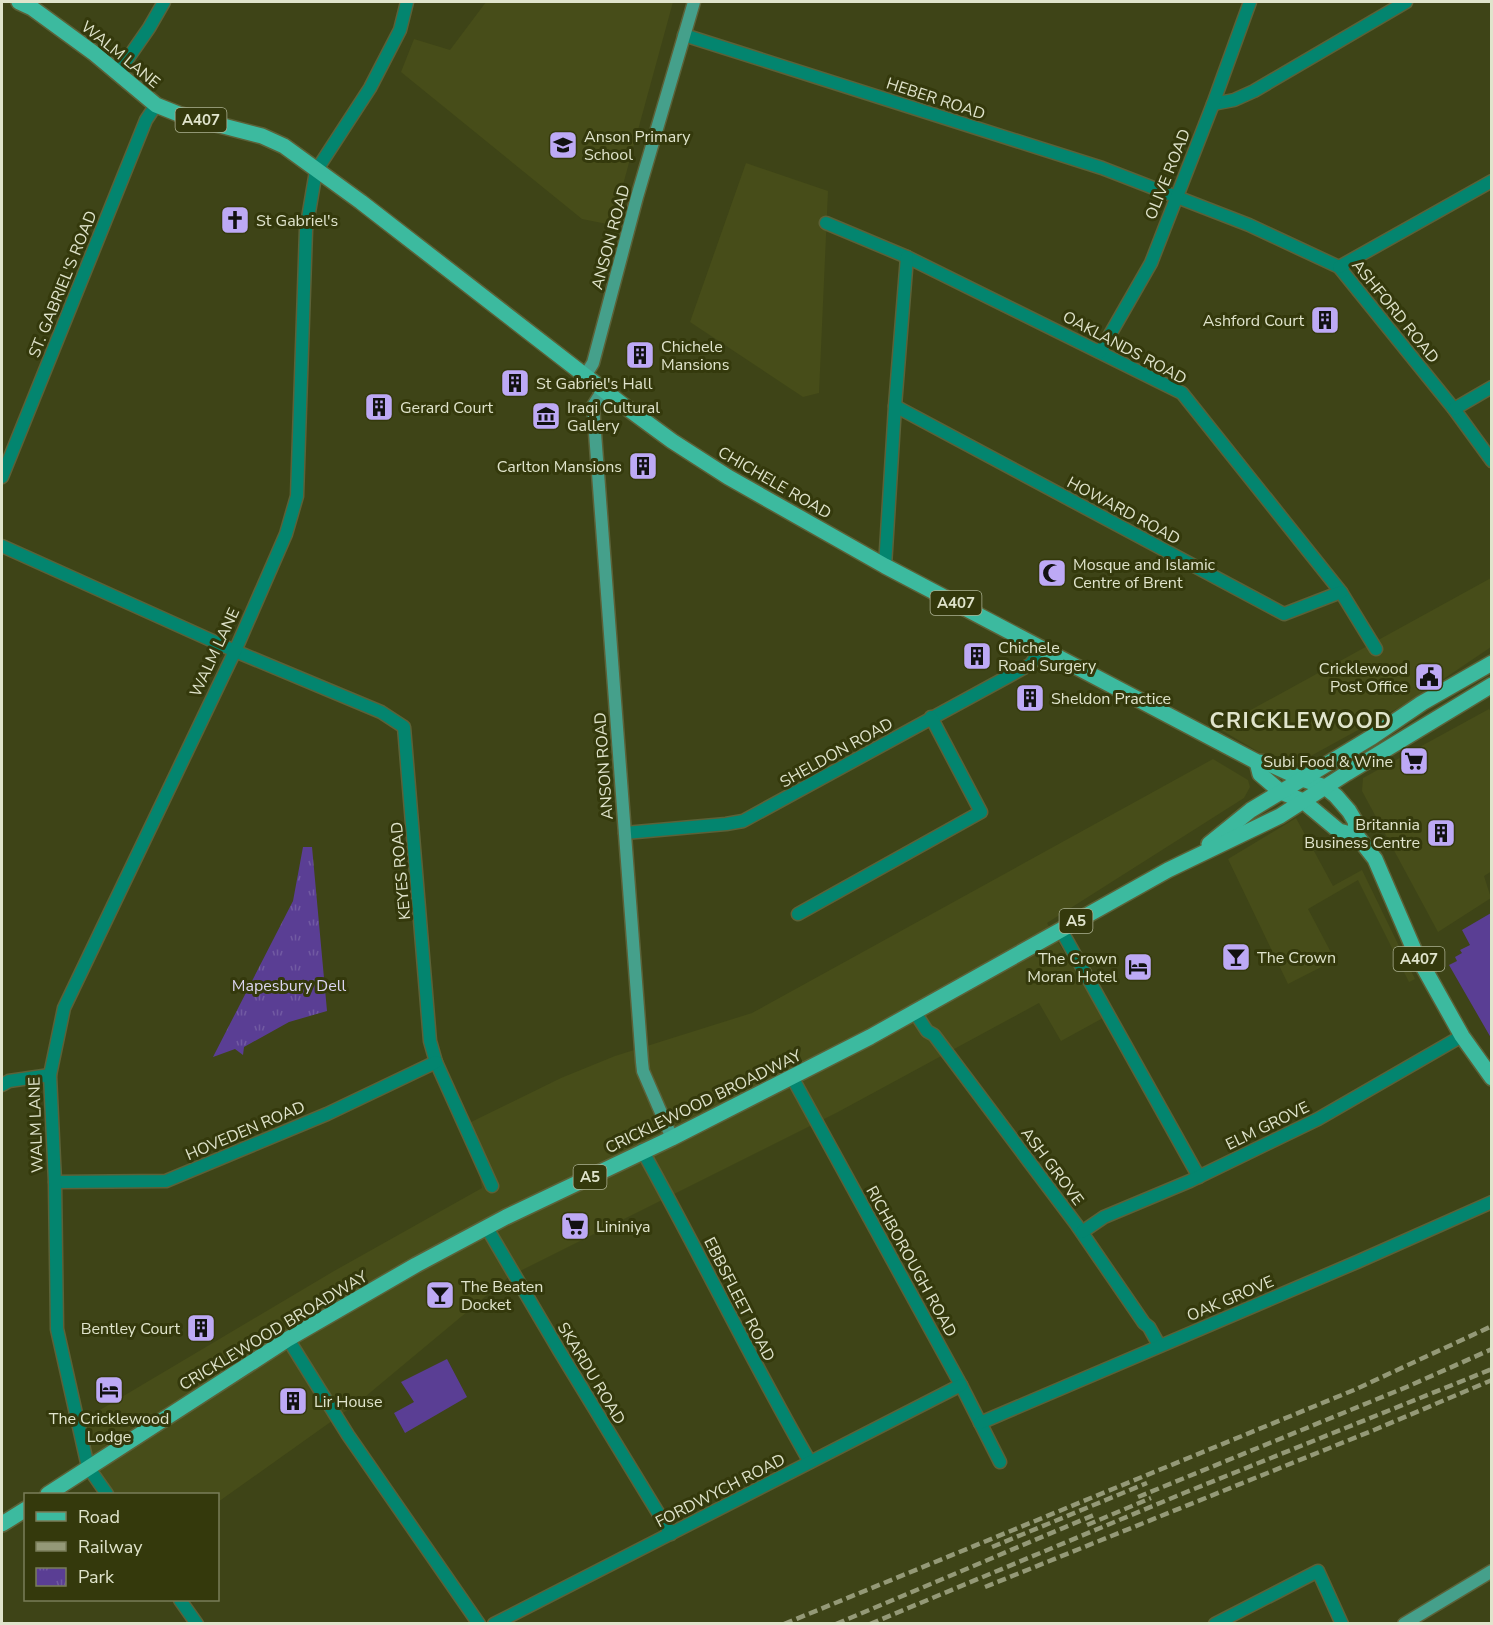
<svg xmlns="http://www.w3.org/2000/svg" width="1493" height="1625" viewBox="0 0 1493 1625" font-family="'Nunito Sans',sans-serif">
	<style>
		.built { fill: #474d19 }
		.green { fill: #5a3e94 }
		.park { fill: url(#park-tufts) }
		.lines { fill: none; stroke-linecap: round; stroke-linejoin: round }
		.street-casing { stroke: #5b6138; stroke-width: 15 }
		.secondary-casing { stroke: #5b6138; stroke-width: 15 }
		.primary-casing { stroke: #5b6138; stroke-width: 18 }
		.street { stroke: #03856f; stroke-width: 12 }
		.secondary { stroke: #45a08b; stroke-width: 12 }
		.primary { stroke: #3cba9f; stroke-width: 15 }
		.rail { stroke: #949977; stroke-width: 4.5; stroke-dasharray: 9 4.5; stroke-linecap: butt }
		.labels { text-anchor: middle; stroke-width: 6; stroke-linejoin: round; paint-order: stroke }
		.shield { fill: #34390c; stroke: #acb192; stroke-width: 1.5 }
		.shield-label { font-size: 15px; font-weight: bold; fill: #e0e4cc }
		.street-label { font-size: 16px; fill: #e0e4cc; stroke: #34390c }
		.poi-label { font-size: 16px; fill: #e0e4cc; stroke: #34390c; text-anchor: start }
		.park-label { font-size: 16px; fill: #dbd5f2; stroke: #34390c }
		.district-label { font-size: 22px; font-weight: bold; letter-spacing: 1.5px; fill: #e0e4cc; stroke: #34390c }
	</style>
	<defs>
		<pattern id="park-tufts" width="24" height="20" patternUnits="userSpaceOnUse" patternTransform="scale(1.5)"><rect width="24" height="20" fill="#5a3e94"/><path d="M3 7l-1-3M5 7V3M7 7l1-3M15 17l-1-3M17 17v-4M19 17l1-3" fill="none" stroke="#715aa2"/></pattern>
	</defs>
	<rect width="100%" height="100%" fill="#3e4417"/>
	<g class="built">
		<polygon points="486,2 673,2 612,225 582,219 401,72 414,39 450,50"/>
		<polygon points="746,163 828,191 819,393 803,397 690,322"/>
		<polygon points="1491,578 1491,647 1411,701 1287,769 1218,728"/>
		<polygon points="1489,709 1492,713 1492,871 1484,876 1491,898 1438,932 1362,791 1363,778"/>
		<polygon points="1213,759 1248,780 1250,787 1244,798 1047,923 1103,1018 1061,1041 1039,1003 838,1112 510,1276 360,1401 218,1502 218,1494 109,1494 91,1470 83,1420 334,1271 482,1188 469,1123 561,1078 615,1056 752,1013"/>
		<polygon points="1296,818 1333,886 1362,870 1415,979 1409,982 1358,880 1308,909 1335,960 1288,984 1228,859"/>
	</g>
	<g class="green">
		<polygon points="1491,913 1491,1038 1449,965 1457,961 1455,957 1462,953 1460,950 1470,945 1462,930"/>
		<polygon points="447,1359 467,1397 405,1433 394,1413 414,1402 401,1382"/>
	</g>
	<polygon class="park" points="303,847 312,847 327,1011 289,1022 244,1047 243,1055 235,1049 213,1057 293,901"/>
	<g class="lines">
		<g class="street-casing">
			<g id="street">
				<polyline points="684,35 1102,168 1249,225 1339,267 1454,409 1492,461"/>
				<polyline points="117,74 149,28 164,2"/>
				<polyline points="1213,104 1234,100 1254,91 1406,2"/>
				<polyline points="826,223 907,257 1182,393 1341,592 1376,649"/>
				<polyline points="1339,267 1492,181"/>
				<polyline points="1100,352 1151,263 1213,104 1250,2"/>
				<polyline points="895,406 1284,614 1341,592"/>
				<polyline points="1454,409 1492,387"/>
				<polyline points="2,477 146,120 156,105"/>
				<polyline points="2,546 235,651 381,712 404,727 430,1041 436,1062 492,1186"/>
				<polyline points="885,566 895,406 907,257"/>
				<polyline points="625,833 726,824 743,821 1031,664 1042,647"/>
				<polyline points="798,914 981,812 931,717"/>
				<polyline points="1061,930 1199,1177"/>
				<polyline points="914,1011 927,1031 934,1035 1076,1224 1144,1323 1149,1327 1159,1345"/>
				<polyline points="792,1077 961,1385 1000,1462"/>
				<polyline points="2,1085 9,1081 50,1075"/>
				<path d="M 642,1150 C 700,1254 751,1360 810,1462"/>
				<polyline points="55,1182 166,1181 327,1114 436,1062"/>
				<polyline points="487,1228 560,1352 671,1534"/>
				<polyline points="1082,1232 1104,1217 1190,1181 1318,1119 1462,1036"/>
				<polyline points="288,1339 348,1435 479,1624"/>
				<polyline points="980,1423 1357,1262 1492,1202"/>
				<polyline points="107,1494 88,1467 57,1329 55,1182 50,1075 64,1008 235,651 286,534 297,496 306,230 316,171 370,88 400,30 407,2"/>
				<polyline points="180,1600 197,1624"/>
				<polyline points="494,1624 961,1385"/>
				<polyline points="1215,1624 1318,1571 1342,1624"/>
			</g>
		</g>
		<g class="secondary-casing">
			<g id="secondary">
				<polyline points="585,376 593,363 637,197 694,2"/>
				<polyline points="603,390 593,406 642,1062 643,1071 672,1138"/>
				<polyline points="1404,1624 1492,1571"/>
			</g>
		</g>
		<g class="primary-casing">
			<g id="primary">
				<polyline points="19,2 32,8 95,54 156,105 181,115 262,136 284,146 361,202 623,405 672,441 728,477 885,566 1257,762 1267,763 1302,779 1325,787 1336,796 1349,811 1355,821 1357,836 1375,859 1415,952 1462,1036 1492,1078"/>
				<polyline points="1257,762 1260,774 1281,792 1303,801 1339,831 1357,836"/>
				<polyline points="1209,844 1251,810 1372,737 1422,703 1492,663"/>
				<polyline points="48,1494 288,1339 416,1265 506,1217 672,1138 870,1037 1168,870 1280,816 1347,773 1492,685"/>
				<polyline points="2,1524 26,1509"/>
			</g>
		</g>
		<use href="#street" class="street"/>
		<use href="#secondary" class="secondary"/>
		<use href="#primary" class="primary"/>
		<g class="rail">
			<polyline points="1138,1497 1409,1386 1492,1349"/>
			<polyline points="1087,1525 1151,1498"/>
			<polyline points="992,1547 1147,1483"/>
			<polyline points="985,1587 1374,1430 1492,1380"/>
			<polyline points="784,1624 1354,1390 1492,1326"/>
			<polyline points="836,1624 1094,1515"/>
			<polyline points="870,1624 1184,1493 1492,1369"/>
		</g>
	</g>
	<defs>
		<g id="school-square" transform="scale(1.5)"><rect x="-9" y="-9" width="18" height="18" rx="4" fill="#bda9f5" stroke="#34390c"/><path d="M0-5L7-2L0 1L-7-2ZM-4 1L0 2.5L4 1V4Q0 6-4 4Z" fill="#111"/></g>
		<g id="church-square" transform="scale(1.5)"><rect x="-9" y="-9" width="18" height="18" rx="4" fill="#bda9f5" stroke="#34390c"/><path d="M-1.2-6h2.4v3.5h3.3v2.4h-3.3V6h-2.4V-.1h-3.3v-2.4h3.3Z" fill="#111"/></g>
		<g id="building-square" transform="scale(1.5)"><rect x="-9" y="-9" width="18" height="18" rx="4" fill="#bda9f5" stroke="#34390c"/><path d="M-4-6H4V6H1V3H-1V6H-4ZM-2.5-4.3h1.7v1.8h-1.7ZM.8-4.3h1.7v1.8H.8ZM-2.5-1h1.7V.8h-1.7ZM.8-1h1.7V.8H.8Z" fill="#111"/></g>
		<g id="museum-square" transform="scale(1.5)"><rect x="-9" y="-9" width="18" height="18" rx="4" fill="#bda9f5" stroke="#34390c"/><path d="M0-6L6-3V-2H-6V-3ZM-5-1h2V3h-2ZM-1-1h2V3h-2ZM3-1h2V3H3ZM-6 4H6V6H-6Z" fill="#111"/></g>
		<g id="mosque-square" transform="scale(1.5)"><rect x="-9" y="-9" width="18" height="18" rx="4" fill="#bda9f5" stroke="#34390c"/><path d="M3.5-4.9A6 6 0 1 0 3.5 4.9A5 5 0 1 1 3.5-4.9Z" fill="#111"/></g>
		<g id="civic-square" transform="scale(1.5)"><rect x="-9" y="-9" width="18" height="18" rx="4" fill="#bda9f5" stroke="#34390c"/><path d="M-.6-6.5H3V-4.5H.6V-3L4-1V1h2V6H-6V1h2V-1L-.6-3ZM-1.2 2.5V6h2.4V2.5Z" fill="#111"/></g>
		<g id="supermarket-square" transform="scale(1.5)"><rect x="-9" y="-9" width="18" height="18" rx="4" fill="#bda9f5" stroke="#34390c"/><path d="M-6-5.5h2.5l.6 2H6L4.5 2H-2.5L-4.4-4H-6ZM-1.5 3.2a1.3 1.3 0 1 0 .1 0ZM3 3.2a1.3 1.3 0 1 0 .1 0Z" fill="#111"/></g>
		<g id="bar-square" transform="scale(1.5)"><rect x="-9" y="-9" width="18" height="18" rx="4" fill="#bda9f5" stroke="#34390c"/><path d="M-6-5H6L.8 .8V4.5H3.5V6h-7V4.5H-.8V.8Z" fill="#111"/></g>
		<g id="hotel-square" transform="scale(1.5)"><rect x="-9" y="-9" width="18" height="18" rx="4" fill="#bda9f5" stroke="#34390c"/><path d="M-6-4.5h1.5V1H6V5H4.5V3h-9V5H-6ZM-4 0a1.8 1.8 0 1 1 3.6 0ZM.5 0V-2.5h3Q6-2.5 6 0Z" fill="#111"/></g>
	</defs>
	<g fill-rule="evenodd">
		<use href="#school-square" x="563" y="145"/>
		<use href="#church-square" x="235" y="220"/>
		<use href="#building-square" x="1325" y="320"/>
		<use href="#building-square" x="640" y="355"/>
		<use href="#building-square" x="515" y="383"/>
		<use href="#building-square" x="379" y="407"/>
		<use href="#museum-square" x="546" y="416"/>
		<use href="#building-square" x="643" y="466"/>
		<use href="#mosque-square" x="1052" y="573"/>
		<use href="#building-square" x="977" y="656"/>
		<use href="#civic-square" x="1429" y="677"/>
		<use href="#building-square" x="1030" y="698"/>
		<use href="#supermarket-square" x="1414" y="761"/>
		<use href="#building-square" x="1441" y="833"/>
		<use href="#bar-square" x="1236" y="957"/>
		<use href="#hotel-square" x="1138" y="967"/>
		<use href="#supermarket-square" x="575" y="1226"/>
		<use href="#bar-square" x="440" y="1295"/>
		<use href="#building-square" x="201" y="1328"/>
		<use href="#hotel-square" x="109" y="1390"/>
		<use href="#building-square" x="293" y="1401"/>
	</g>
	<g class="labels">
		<g class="shield">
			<rect x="175.5" y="108" width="51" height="24" rx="4.5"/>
			<rect x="930.5" y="591" width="51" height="24" rx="4.5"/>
			<rect x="1059.5" y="909" width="33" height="24" rx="4.5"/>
			<rect x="1393.5" y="947" width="51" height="24" rx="4.5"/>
			<rect x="573.5" y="1165" width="33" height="24" rx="4.5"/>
		</g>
		<g class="shield-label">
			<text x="201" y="125">A407</text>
			<text x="956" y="608">A407</text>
			<text x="1076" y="926">A5</text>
			<text x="1419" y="964">A407</text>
			<text x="590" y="1182">A5</text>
		</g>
		<g class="street-label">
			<text transform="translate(121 54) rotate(39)" y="6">WALM LANE</text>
			<text transform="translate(936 98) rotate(18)" y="6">HEBER ROAD</text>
			<text transform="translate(1167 174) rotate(-68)" y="6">OLIVE ROAD</text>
			<text transform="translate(610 237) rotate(-75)" y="6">ANSON ROAD</text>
			<text transform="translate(62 284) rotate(-68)" y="6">ST. GABRIEL'S ROAD</text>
			<text transform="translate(1396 311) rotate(51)" y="6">ASHFORD ROAD</text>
			<text transform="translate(1125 347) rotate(28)" y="6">OAKLANDS ROAD</text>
			<text transform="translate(775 482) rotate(30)" y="6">CHICHELE ROAD</text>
			<text transform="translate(1124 510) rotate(28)" y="6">HOWARD ROAD</text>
			<text transform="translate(214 652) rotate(-65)" y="6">WALM LANE</text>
			<text transform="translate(836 752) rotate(-29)" y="6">SHELDON ROAD</text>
			<text transform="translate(603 766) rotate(-94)" y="6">ANSON ROAD</text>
			<text transform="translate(400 871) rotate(-95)" y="6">KEYES ROAD</text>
			<text transform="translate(703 1101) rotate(-26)" y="6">CRICKLEWOOD BROADWAY</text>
			<text transform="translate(35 1125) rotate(-92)" y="6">WALM LANE</text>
			<text transform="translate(1267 1125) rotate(-26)" y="6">ELM GROVE</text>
			<text transform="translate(245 1130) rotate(-23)" y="6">HOVEDEN ROAD</text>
			<text transform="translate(1053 1166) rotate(53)" y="6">ASH GROVE</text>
			<text transform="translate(912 1261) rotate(61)" y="6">RICHBOROUGH ROAD</text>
			<text transform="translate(1230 1298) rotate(-23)" y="6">OAK GROVE</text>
			<text transform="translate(740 1299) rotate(63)" y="6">EBBSFLEET ROAD</text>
			<text transform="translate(273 1330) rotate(-31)" y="6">CRICKLEWOOD BROADWAY</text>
			<text transform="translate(592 1373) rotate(59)" y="6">SKARDU ROAD</text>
			<text transform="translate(720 1490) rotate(-27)" y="6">FORDWYCH ROAD</text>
		</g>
		<g class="poi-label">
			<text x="584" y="142">Anson Primary<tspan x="584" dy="18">School</tspan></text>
			<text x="256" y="226">St Gabriel's</text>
			<text x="1304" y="326" text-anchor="end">Ashford Court</text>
			<text x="661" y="352">Chichele<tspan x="661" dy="18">Mansions</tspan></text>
			<text x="536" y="389">St Gabriel's Hall</text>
			<text x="400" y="413">Gerard Court</text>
			<text x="567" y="413">Iraqi Cultural<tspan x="567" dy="18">Gallery</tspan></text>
			<text x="622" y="472" text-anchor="end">Carlton Mansions</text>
			<text x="1073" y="570">Mosque and Islamic<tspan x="1073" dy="18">Centre of Brent</tspan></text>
			<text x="998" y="653">Chichele<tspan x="998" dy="18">Road Surgery</tspan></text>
			<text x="1408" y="674" text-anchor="end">Cricklewood<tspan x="1408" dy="18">Post Office</tspan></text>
			<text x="1051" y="704">Sheldon Practice</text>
			<text x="1393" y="767" text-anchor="end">Subi Food &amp; Wine</text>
			<text x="1420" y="830" text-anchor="end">Britannia<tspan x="1420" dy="18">Business Centre</tspan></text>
			<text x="1257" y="963">The Crown</text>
			<text x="1117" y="964" text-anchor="end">The Crown<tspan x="1117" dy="18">Moran Hotel</tspan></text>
			<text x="596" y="1232">Lininiya</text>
			<text x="461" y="1292">The Beaten<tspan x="461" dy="18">Docket</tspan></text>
			<text x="180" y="1334" text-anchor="end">Bentley Court</text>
			<text x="314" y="1407">Lir House</text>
			<text x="109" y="1424" text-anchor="middle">The Cricklewood<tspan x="109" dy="18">Lodge</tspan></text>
		</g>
		<g class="park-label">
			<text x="289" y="991">Mapesbury Dell</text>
		</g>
		<g class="district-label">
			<text x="1301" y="728">CRICKLEWOOD</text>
		</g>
	</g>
	<rect width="1493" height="1625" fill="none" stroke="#e0e4cc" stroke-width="6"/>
	<rect x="24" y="1493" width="195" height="108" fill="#34390c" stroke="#797d59" stroke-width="1.5"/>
	<rect x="36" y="1512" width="30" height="9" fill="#3cba9f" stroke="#797d59" stroke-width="1.5"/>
	<text x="78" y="1523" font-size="18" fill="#e0e4cc">Road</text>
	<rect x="36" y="1542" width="30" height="9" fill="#949977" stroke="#797d59" stroke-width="1.5"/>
	<text x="78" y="1553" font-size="18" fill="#e0e4cc">Railway</text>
	<rect x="36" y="1568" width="30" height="18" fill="url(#park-tufts)" stroke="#797d59" stroke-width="1.5"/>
	<text x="78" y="1583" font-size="18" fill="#e0e4cc">Park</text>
</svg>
